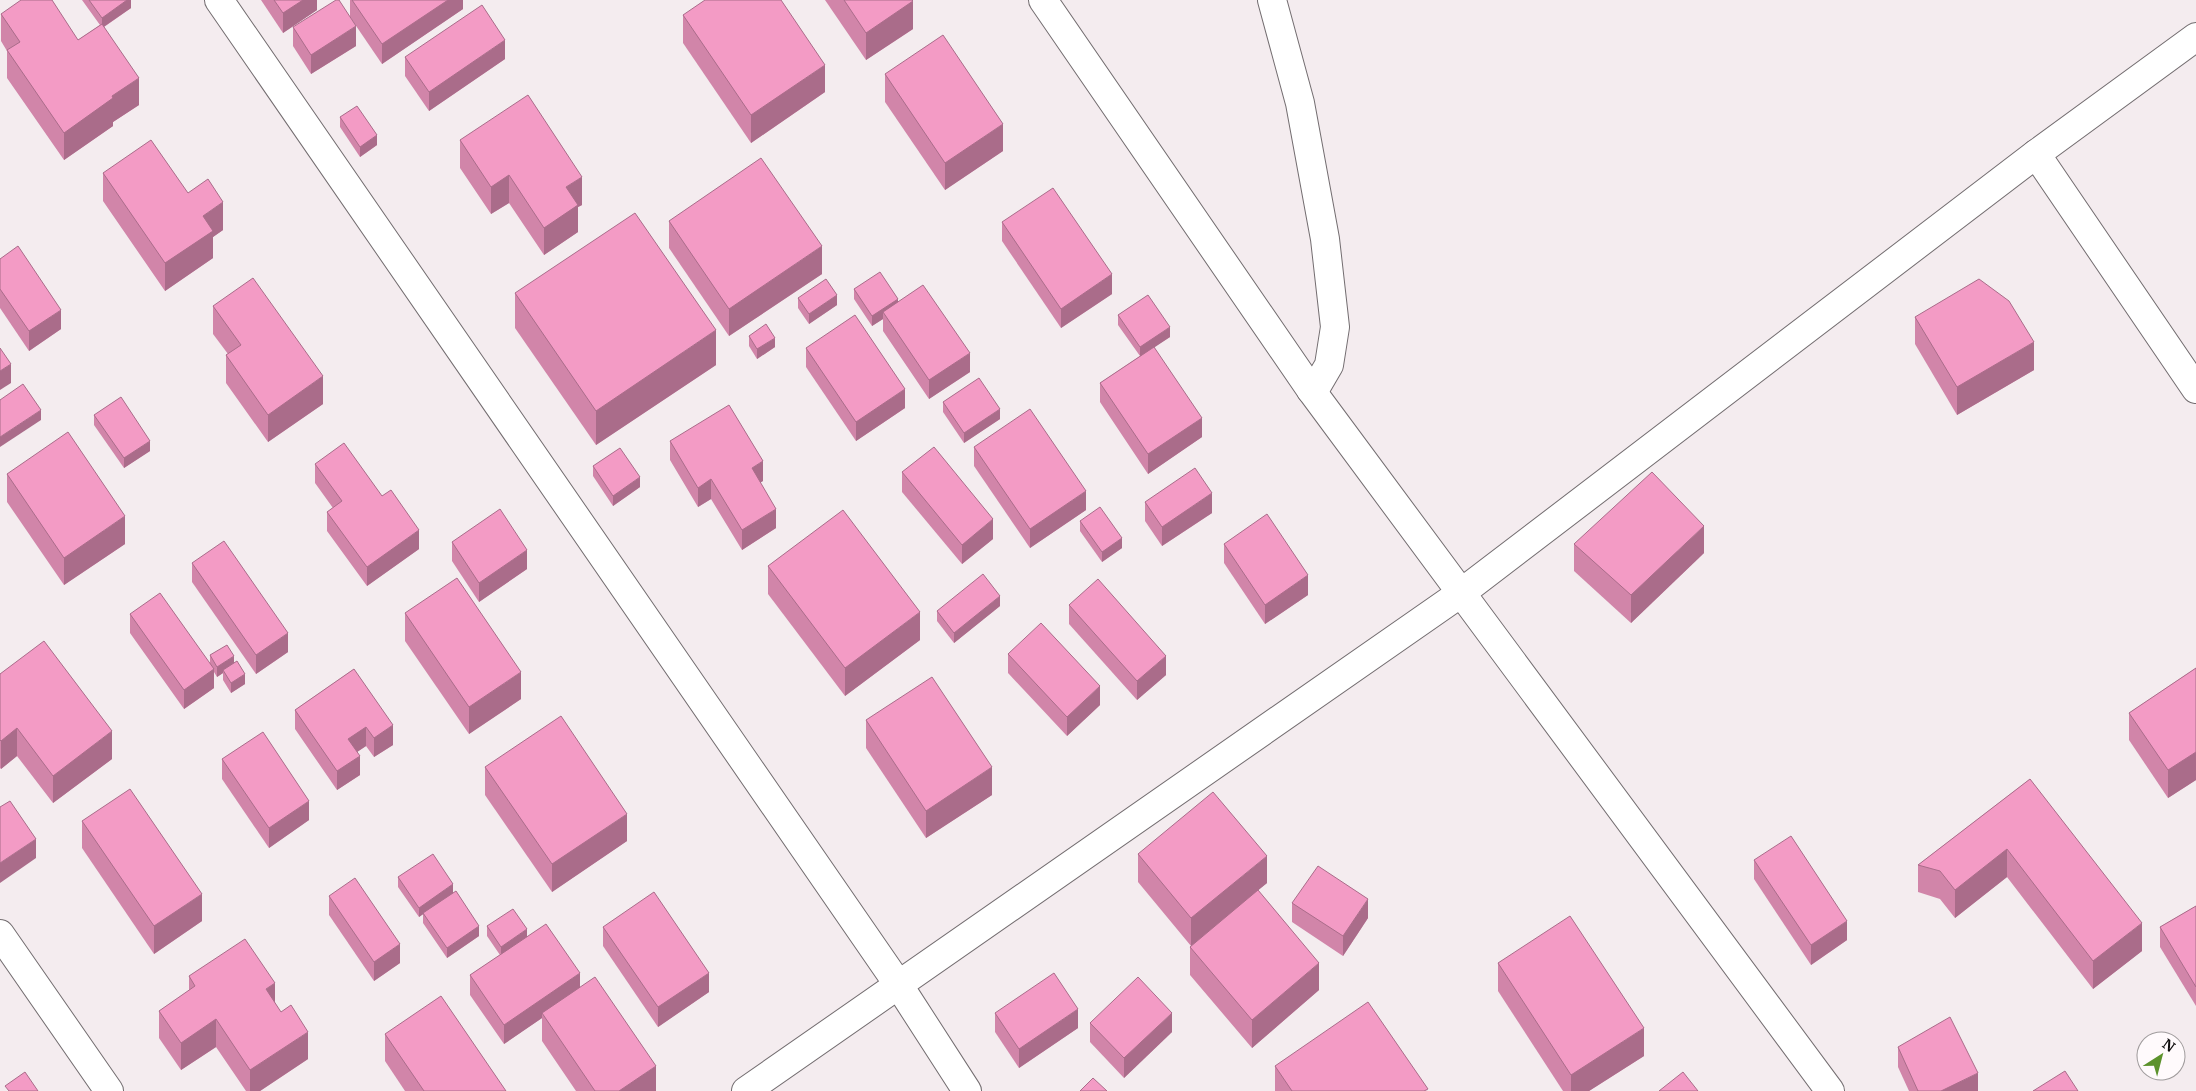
<svg xmlns="http://www.w3.org/2000/svg" width="2196" height="1091" viewBox="0 0 2196 1091" font-family="Merriweather,serif">
	<style>
		.lines { fill: none; stroke-linecap: round; stroke-linejoin: round }
		.minor-casing { stroke: #736d70; stroke-width: 30 }
		.minor { stroke: #fff; stroke-width: 28 }
		.wall { fill: #d185a9 }
		.shaded-wall { fill: #aa6c8a }
		.building { fill: #f39bc5; stroke: #aa6c8a }
	</style>
	<rect width="100%" height="100%" fill="#f4ecef"/>
	<g class="lines">
		<g class="minor-casing">
			<g id="minor">
				<polyline points="219,0 898,984 967,1091"/>
				<polyline points="1043,0 1311,390 1830,1091"/>
				<polyline points="1272,0 1300,103 1325,239 1335,327 1329,365 1315,389 1311,390"/>
				<polyline points="2036,154 2196,389"/>
				<polyline points="0,934 109,1091"/>
				<polyline points="746,1091 1461,593 2036,154 2196,37"/>
			</g>
		</g>
		<use href="#minor" class="minor"/>
	</g>
	<g class="wall">
		<polygon points="82,0 131,0 131,8 104,27 139,105 113,122 113,126 64,160 7,78 7,51 1,41 1,14 78,40 100,25"/>
		<polygon points="261,0 317,0 317,10 283,33"/>
		<polygon points="350,0 463,0 463,9 382,64 350,17"/>
		<polygon points="825,0 912,0 913,29 866,60"/>
		<polygon points="683,15 825,92 751,143 683,43"/>
		<polygon points="293,27 356,46 311,74 293,46"/>
		<polygon points="405,57 505,59 429,111 405,76"/>
		<polygon points="885,74 1003,151 945,190 885,102"/>
		<polygon points="340,117 377,145 360,157 340,127"/>
		<polygon points="460,140 582,205 578,207 578,232 544,255 509,203 491,214 460,168"/>
		<polygon points="103,173 188,193 223,230 213,237 213,258 165,291 103,201"/>
		<polygon points="669,221 822,274 729,336 669,248"/>
		<polygon points="1002,222 1112,294 1061,328 1002,241"/>
		<polygon points="0,259 61,329 29,351 0,308"/>
		<polygon points="854,289 898,302 970,372 929,399 883,331 883,319 872,326 854,299"/>
		<polygon points="515,293 716,365 596,445 515,328"/>
		<polygon points="798,298 837,305 809,324 798,308"/>
		<polygon points="213,306 323,404 268,442 226,383 226,355 228,354 213,334"/>
		<polygon points="1118,315 1170,337 1154,347 1202,437 1148,474 1100,402 1100,383 1140,356 1118,325"/>
		<polygon points="1915,317 2034,370 1957,415 1915,344"/>
		<polygon points="749,336 775,347 757,359 749,346"/>
		<polygon points="806,348 905,408 856,441 806,367"/>
		<polygon points="943,402 1000,419 964,443 943,412"/>
		<polygon points="94,415 150,451 124,468 94,425"/>
		<polygon points="670,441 763,481 760,482 776,528 742,550 711,499 698,507 670,460"/>
		<polygon points="974,447 1086,510 1030,548 974,466"/>
		<polygon points="315,464 419,549 367,586 327,531 327,512 333,508 315,483"/>
		<polygon points="593,466 640,487 613,506 593,476"/>
		<polygon points="902,472 993,539 962,564 902,492"/>
		<polygon points="7,474 125,544 64,585 7,502"/>
		<polygon points="1145,502 1212,513 1162,546 1145,521"/>
		<polygon points="1080,521 1122,548 1102,562 1080,531"/>
		<polygon points="452,542 527,569 479,602 452,561"/>
		<polygon points="1224,544 1308,595 1265,624 1224,563"/>
		<polygon points="1574,544 1704,553 1631,623 1574,571"/>
		<polygon points="192,563 288,652 256,674 192,582"/>
		<polygon points="768,566 920,640 845,696 768,594"/>
		<polygon points="1069,605 1166,675 1137,700 1069,624"/>
		<polygon points="1000,606 954,643 937,621 937,611"/>
		<polygon points="405,613 521,699 469,734 405,641"/>
		<polygon points="130,614 210,663 210,655 234,664 245,684 231,693 223,680 223,673 217,677 214,672 214,688 184,709 130,633"/>
		<polygon points="1008,654 1100,705 1067,736 1008,673"/>
		<polygon points="2196,668 2196,780 2168,798 2129,740 2129,713"/>
		<polygon points="354,669 393,745 374,757 366,746 357,752 360,775 337,790 295,729 295,710"/>
		<polygon points="0,674 112,759 53,803 17,756 1,769 0,768"/>
		<polygon points="866,720 992,795 926,838 866,748"/>
		<polygon points="222,759 309,820 269,848 222,779"/>
		<polygon points="485,767 627,841 552,892 485,795"/>
		<polygon points="2030,779 2142,951 2093,989 2007,877 1955,918 1940,899 1918,892 1918,865"/>
		<polygon points="82,821 202,921 154,954 82,848"/>
		<polygon points="1138,854 1267,883 1258,890 1319,990 1252,1048 1190,975 1190,947 1191,946 1138,882"/>
		<polygon points="1754,860 1847,940 1811,965 1754,879"/>
		<polygon points="398,877 453,893 479,936 447,958 423,923 423,914 419,917 398,887"/>
		<polygon points="329,896 400,963 374,981 329,915"/>
		<polygon points="1292,903 1368,918 1343,956 1292,922"/>
		<polygon points="2196,906 2196,1006 2160,947 2160,927"/>
		<polygon points="487,926 527,937 580,987 656,1091 576,1091 542,1041 542,1018 504,1044 470,995 470,975 500,955 487,936"/>
		<polygon points="603,927 709,992 658,1027 603,946"/>
		<polygon points="1498,963 1644,1056 1589,1091 1563,1091 1498,991"/>
		<polygon points="189,976 275,1003 308,1059 260,1091 246,1091 216,1047 181,1070 159,1038 159,1011 189,991"/>
		<polygon points="995,1013 1078,1028 1019,1068 995,1032"/>
		<polygon points="1090,1023 1172,1032 1124,1078 1090,1042"/>
		<polygon points="385,1034 506,1091 405,1091 385,1061"/>
		<polygon points="1898,1047 1978,1091 1909,1091 1898,1067"/>
		<polygon points="1275,1066 1428,1091 1275,1091"/>
	</g>
	<g class="shaded-wall">
		<polygon points="127,0 131,0 131,8 102,28 102,18"/>
		<polygon points="303,0 317,0 317,10 283,33 283,13"/>
		<polygon points="448,0 463,0 463,9 382,64 382,44"/>
		<polygon points="913,1 913,29 866,60 866,33"/>
		<polygon points="356,26 356,46 311,74 311,55"/>
		<polygon points="505,40 505,59 429,111 429,92"/>
		<polygon points="825,65 825,92 751,143 751,115"/>
		<polygon points="139,78 139,105 113,122 113,126 64,160 64,133 112,96"/>
		<polygon points="1003,124 1003,151 945,190 945,163"/>
		<polygon points="377,135 377,145 360,157 360,147"/>
		<polygon points="509,175 509,203 491,214 491,187"/>
		<polygon points="582,177 582,205 578,207 578,232 544,255 544,228 566,187"/>
		<polygon points="223,202 223,230 213,237 213,258 165,291 165,263 203,216"/>
		<polygon points="822,246 822,274 729,336 729,309"/>
		<polygon points="1112,274 1112,294 1061,328 1061,309"/>
		<polygon points="837,295 837,305 809,324 809,314"/>
		<polygon points="898,299 898,308 883,312 883,319 872,326 872,316"/>
		<polygon points="61,310 61,329 29,351 29,331"/>
		<polygon points="1170,327 1170,337 1140,357 1140,347"/>
		<polygon points="716,330 716,365 596,445 596,411"/>
		<polygon points="775,338 775,347 757,359 757,349"/>
		<polygon points="2034,342 2034,370 1957,415 1957,387"/>
		<polygon points="970,353 970,372 929,399 929,380"/>
		<polygon points="11,364 11,383 0,390 0,371"/>
		<polygon points="323,376 323,404 268,442 268,415"/>
		<polygon points="905,389 905,408 856,441 856,422"/>
		<polygon points="1000,409 1000,419 964,443 964,433"/>
		<polygon points="41,410 41,420 0,447 0,437"/>
		<polygon points="1202,418 1202,437 1148,474 1148,454"/>
		<polygon points="150,441 150,451 124,468 124,458"/>
		<polygon points="763,461 763,481 752,488 752,468"/>
		<polygon points="640,477 640,487 613,506 613,496"/>
		<polygon points="711,479 711,499 698,507 698,488"/>
		<polygon points="1086,491 1086,510 1030,548 1030,529"/>
		<polygon points="1212,493 1212,513 1162,546 1162,527"/>
		<polygon points="776,509 776,528 742,550 742,530"/>
		<polygon points="125,516 125,544 64,585 64,558"/>
		<polygon points="993,519 993,539 962,564 962,545"/>
		<polygon points="1704,526 1704,553 1631,623 1631,595"/>
		<polygon points="419,530 419,549 367,586 367,567"/>
		<polygon points="1122,538 1122,548 1102,562 1102,552"/>
		<polygon points="527,550 527,569 479,602 479,583"/>
		<polygon points="1308,575 1308,595 1265,624 1265,605"/>
		<polygon points="1000,596 1000,606 954,643 954,633"/>
		<polygon points="920,612 920,640 845,696 845,668"/>
		<polygon points="288,633 288,652 256,674 256,655"/>
		<polygon points="234,656 234,666 223,670 223,673 217,677 217,667"/>
		<polygon points="1166,656 1166,675 1137,700 1137,681"/>
		<polygon points="214,669 214,688 184,709 184,690"/>
		<polygon points="521,672 521,699 469,734 469,707"/>
		<polygon points="245,674 245,684 231,693 231,683"/>
		<polygon points="1100,686 1100,705 1067,736 1067,717"/>
		<polygon points="393,725 393,745 374,757 374,738"/>
		<polygon points="366,727 366,746 348,758 348,739"/>
		<polygon points="17,728 17,756 1,769 1,741"/>
		<polygon points="112,731 112,759 53,803 53,776"/>
		<polygon points="2196,752 2196,780 2168,798 2168,770"/>
		<polygon points="360,756 360,775 337,790 337,771"/>
		<polygon points="992,767 992,795 926,838 926,811"/>
		<polygon points="309,801 309,820 269,848 269,828"/>
		<polygon points="627,814 627,841 552,892 552,864"/>
		<polygon points="36,839 36,858 0,883 0,863"/>
		<polygon points="2007,849 2007,877 1955,918 1955,890"/>
		<polygon points="1267,856 1267,883 1191,946 1191,918"/>
		<polygon points="453,884 453,894 419,917 419,908"/>
		<polygon points="202,894 202,921 154,954 154,926"/>
		<polygon points="1368,899 1368,918 1343,956 1343,936"/>
		<polygon points="1847,921 1847,940 1811,965 1811,945"/>
		<polygon points="2142,923 2142,951 2093,989 2093,961"/>
		<polygon points="479,926 479,936 447,958 447,948"/>
		<polygon points="527,929 527,939 501,957 501,947"/>
		<polygon points="400,944 400,963 374,981 374,962"/>
		<polygon points="1319,963 1319,990 1252,1048 1252,1020"/>
		<polygon points="580,973 580,992 542,1013 542,1018 504,1044 504,1025"/>
		<polygon points="709,973 709,992 658,1027 658,1007"/>
		<polygon points="275,983 275,1011 266,989"/>
		<polygon points="1078,1009 1078,1028 1019,1068 1019,1049"/>
		<polygon points="1172,1013 1172,1032 1124,1078 1124,1058"/>
		<polygon points="216,1019 216,1047 181,1070 181,1043"/>
		<polygon points="1644,1028 1644,1056 1589,1091 1571,1091 1571,1075"/>
		<polygon points="308,1032 308,1059 260,1091 250,1091 250,1070"/>
		<polygon points="656,1066 656,1091 619,1091"/>
		<polygon points="1978,1073 1978,1091 1941,1091"/>
	</g>
	<g class="building">
		<polygon points="21,0 52,0 78,40 102,24 139,78 112,96 113,98 64,133 7,50 20,42 1,14"/>
		<polygon points="89,0 127,0 102,18"/>
		<polygon points="274,0 303,0 283,13"/>
		<polygon points="336,0 339,0 356,26 311,55 293,27"/>
		<polygon points="352,0 448,0 382,44"/>
		<polygon points="705,0 781,0 825,65 751,115 683,15"/>
		<polygon points="844,0 912,0 913,1 866,33"/>
		<polygon points="482,5 505,40 429,92 405,57"/>
		<polygon points="943,35 1003,124 945,163 885,74"/>
		<polygon points="528,95 582,177 566,187 578,205 544,228 509,175 491,187 460,140"/>
		<polygon points="357,106 377,135 360,147 340,117"/>
		<polygon points="151,140 188,193 208,179 223,202 203,216 213,231 165,263 103,173"/>
		<polygon points="761,158 822,246 729,309 669,221"/>
		<polygon points="1053,188 1112,274 1061,309 1002,222"/>
		<polygon points="635,213 716,330 596,411 515,293"/>
		<polygon points="18,246 61,310 29,331 0,289 0,259"/>
		<polygon points="880,272 898,299 872,316 854,289"/>
		<polygon points="253,278 323,376 268,415 226,355 241,345 213,306"/>
		<polygon points="826,279 837,295 809,314 798,298"/>
		<polygon points="1979,279 2009,301 2034,342 1957,387 1915,317"/>
		<polygon points="923,285 970,353 929,380 883,312"/>
		<polygon points="1148,295 1170,327 1140,347 1118,315"/>
		<polygon points="855,315 905,389 856,422 806,348"/>
		<polygon points="766,324 775,338 757,349 749,336"/>
		<polygon points="1154,347 1202,418 1148,454 1100,383"/>
		<polygon points="0,348 11,364 0,371"/>
		<polygon points="979,378 1000,409 964,433 943,402"/>
		<polygon points="23,384 41,410 0,437 0,400"/>
		<polygon points="121,397 150,441 124,458 94,415"/>
		<polygon points="729,405 763,461 752,468 776,509 742,530 711,479 698,488 670,441"/>
		<polygon points="1030,409 1086,491 1030,529 974,447"/>
		<polygon points="68,432 125,516 64,558 7,474"/>
		<polygon points="344,443 382,496 391,490 419,530 367,567 327,512 342,501 315,464"/>
		<polygon points="934,447 993,519 962,545 902,472"/>
		<polygon points="620,448 640,477 613,496 593,466"/>
		<polygon points="1195,468 1212,493 1162,527 1145,502"/>
		<polygon points="1652,472 1704,526 1631,595 1574,544"/>
		<polygon points="1100,507 1122,538 1102,552 1080,521"/>
		<polygon points="500,509 527,550 479,583 452,542"/>
		<polygon points="843,510 920,612 845,668 768,566"/>
		<polygon points="1267,514 1308,575 1265,605 1224,544"/>
		<polygon points="224,541 288,633 256,655 192,563"/>
		<polygon points="983,574 1000,596 954,633 937,611"/>
		<polygon points="457,578 521,672 469,707 405,613"/>
		<polygon points="1098,579 1166,656 1137,681 1069,605"/>
		<polygon points="160,593 214,669 184,690 130,614"/>
		<polygon points="1041,623 1100,686 1067,717 1008,654"/>
		<polygon points="44,641 112,731 53,776 17,728 1,741 0,740 0,674"/>
		<polygon points="227,645 234,656 217,667 210,655"/>
		<polygon points="237,661 245,674 231,683 223,670"/>
		<polygon points="2196,668 2196,752 2168,770 2129,713"/>
		<polygon points="354,669 393,725 374,738 366,727 348,739 360,756 337,771 295,710"/>
		<polygon points="932,677 992,767 926,811 866,720"/>
		<polygon points="561,716 627,814 552,864 485,767"/>
		<polygon points="263,732 309,801 269,828 222,759"/>
		<polygon points="2030,779 2142,923 2093,961 2007,849 1955,890 1940,871 1918,865"/>
		<polygon points="130,789 202,894 154,926 82,821"/>
		<polygon points="1213,792 1267,856 1191,918 1138,854"/>
		<polygon points="10,801 36,839 0,863 0,807"/>
		<polygon points="1791,836 1847,921 1811,945 1754,860"/>
		<polygon points="433,854 453,884 419,908 398,877"/>
		<polygon points="1318,866 1368,899 1343,936 1292,903"/>
		<polygon points="355,878 400,944 374,962 329,896"/>
		<polygon points="1258,890 1319,963 1252,1020 1190,947"/>
		<polygon points="456,891 479,926 447,948 423,913"/>
		<polygon points="654,892 709,973 658,1007 603,927"/>
		<polygon points="2196,906 2196,987 2160,927"/>
		<polygon points="513,909 527,929 501,947 487,926"/>
		<polygon points="1570,916 1644,1028 1571,1075 1498,963"/>
		<polygon points="546,924 580,973 504,1025 470,975"/>
		<polygon points="245,939 275,983 266,989 281,1012 291,1005 308,1032 250,1070 216,1019 181,1043 159,1011 195,986 189,976"/>
		<polygon points="1054,973 1078,1009 1019,1049 995,1013"/>
		<polygon points="595,977 656,1066 619,1091 595,1091 542,1013"/>
		<polygon points="1138,977 1172,1013 1124,1058 1090,1023"/>
		<polygon points="441,996 506,1091 424,1091 385,1034"/>
		<polygon points="1368,1002 1428,1089 1424,1091 1292,1091 1275,1066"/>
		<polygon points="1950,1017 1978,1073 1941,1091 1918,1091 1898,1047"/>
		<polygon points="2065,1071 2078,1091 2033,1091"/>
		<polygon points="25,1072 38,1091 9,1091 5,1086"/>
		<polygon points="1683,1072 1698,1091 1659,1091"/>
		<polygon points="1093,1078 1107,1091 1080,1091"/>
	</g>
	<g transform="translate(2161 1056) rotate(36)"><circle r="24" fill="#fffafc" stroke="#9f9b9c"/>
	<path d="M0-4L9 19L0 12L-9 19Z" fill="#5c922c"/>
	<text y="-8" font-size="14" font-weight="bold" text-anchor="middle" fill="#0e0c0d">N</text>
	</g>
</svg>
